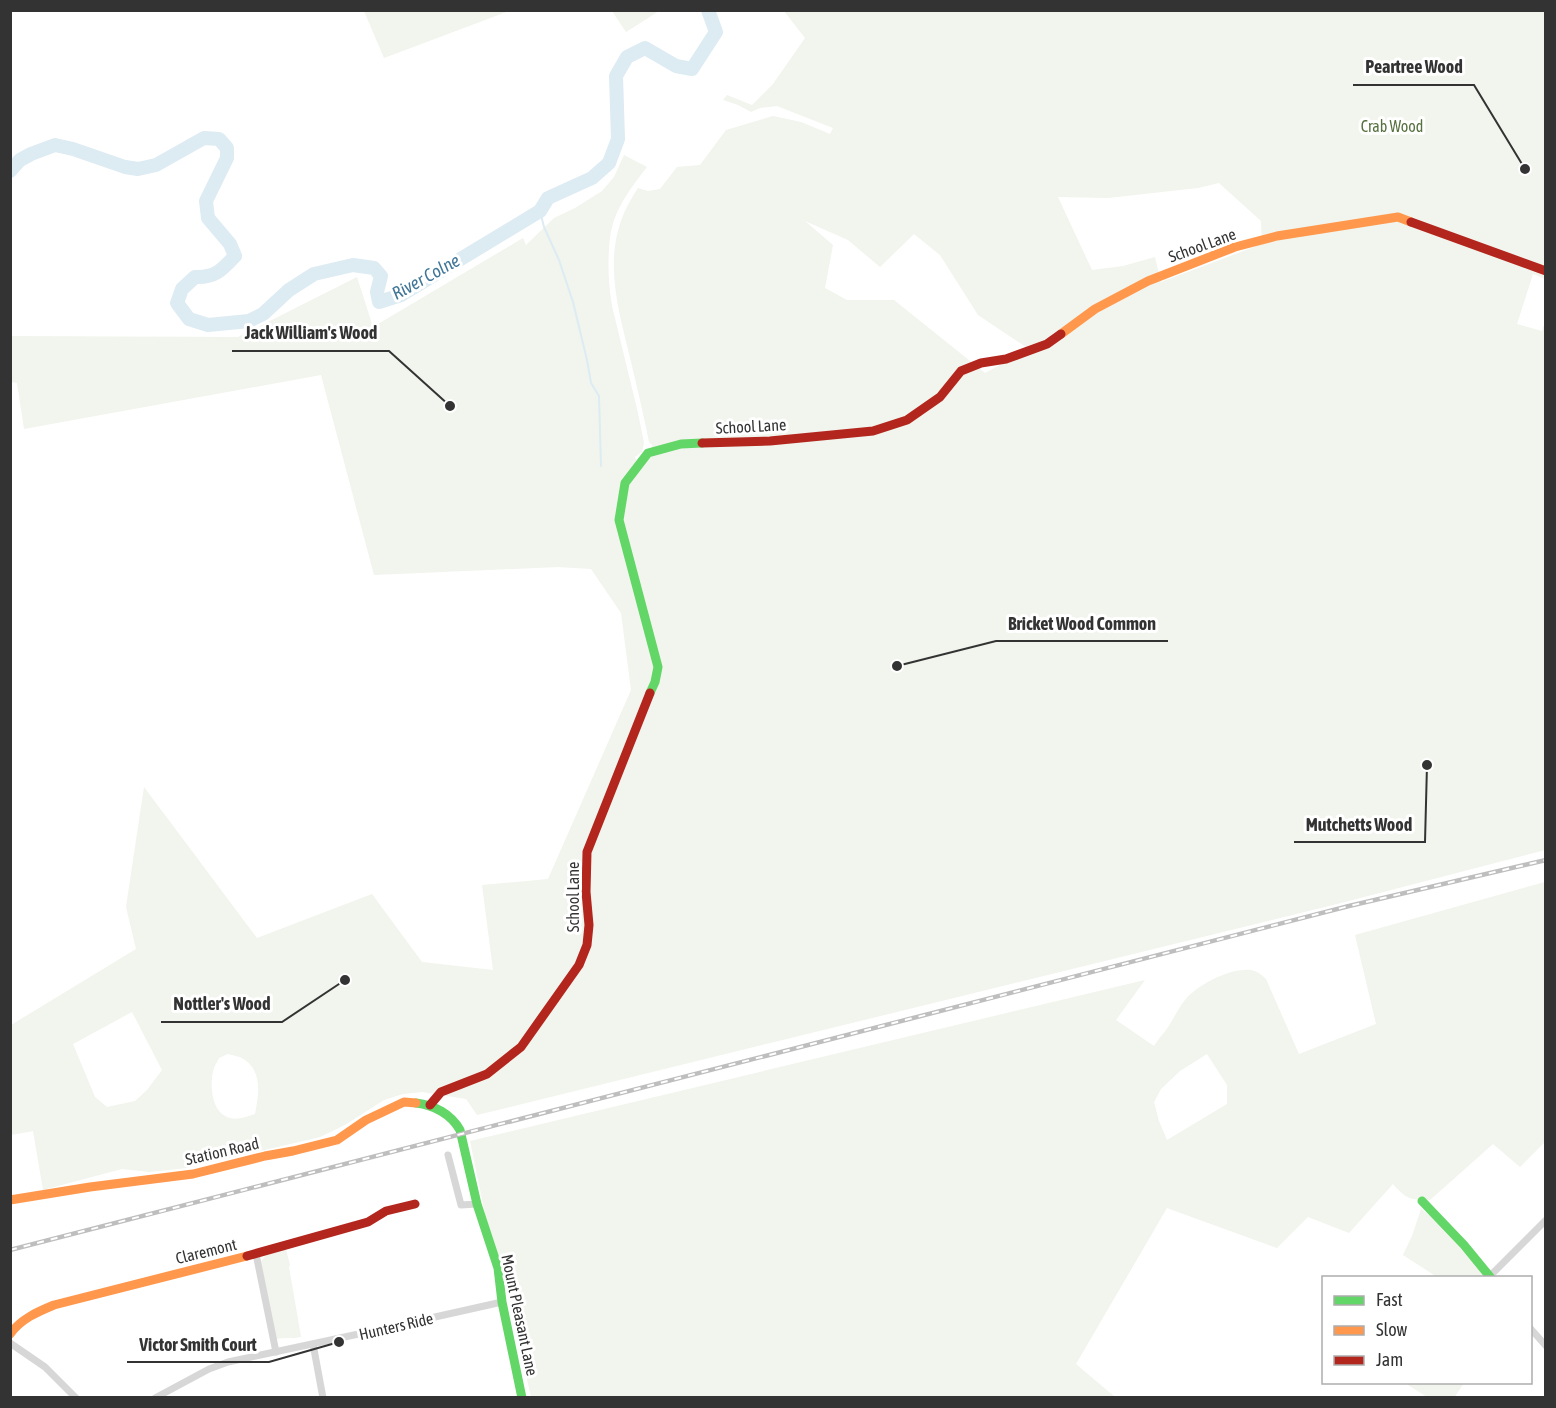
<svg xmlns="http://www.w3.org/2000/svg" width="1556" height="1408" viewBox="0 0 1556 1408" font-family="'Asap Condensed',sans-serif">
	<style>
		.green { fill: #f1f5ed; fill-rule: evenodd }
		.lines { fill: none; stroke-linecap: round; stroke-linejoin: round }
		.stream { stroke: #ddebf3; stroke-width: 2 }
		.river { stroke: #ddebf3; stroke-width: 14 }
		.street { stroke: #d7d7d7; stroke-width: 7 }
		.fast { stroke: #63d668; stroke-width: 9 }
		.slow { stroke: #ff974d; stroke-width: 9 }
		.jam { stroke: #b3261e; stroke-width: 9 }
		.rail-casing { stroke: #bebebe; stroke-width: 4.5 }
		.rail { stroke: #fff; stroke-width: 2; stroke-dasharray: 7; stroke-linecap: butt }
		.labels { text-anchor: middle; stroke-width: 6; stroke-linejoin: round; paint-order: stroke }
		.park-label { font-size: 16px; fill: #56703f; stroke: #fff }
		.street-label { font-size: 16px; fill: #333; stroke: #fff }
		.water-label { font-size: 18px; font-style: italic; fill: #3f7597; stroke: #fff }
		.leader { fill: none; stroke: #333; stroke-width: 2 }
		.callout-dot { fill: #333; stroke: #fff; stroke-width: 2 }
		.callout-label { font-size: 18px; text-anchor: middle; font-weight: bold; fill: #333; stroke: #fff; stroke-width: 6; stroke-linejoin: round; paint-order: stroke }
	</style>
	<rect width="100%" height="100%" fill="#fff"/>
	<g class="green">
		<polygon points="364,11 509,11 384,58"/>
		<polygon points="612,11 659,11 626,32"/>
		<path d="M 784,11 L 1545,11 L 1545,279 L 1533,274 L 1517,324 L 1542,331 L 1545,322 L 1545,850 L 1341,903 L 477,1115 L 466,1099 L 422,1092 L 403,1094 L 384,1100 L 345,1125 L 320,1137 L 187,1168 L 150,1172 L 122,1169 L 43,1190 L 33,1131 L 11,1135 L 11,1025 L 136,949 L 126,907 L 144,787 L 257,938 L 372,894 L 422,962 L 493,970 L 482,885 L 548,879 L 631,690 L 621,613 L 591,569 L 558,567 L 374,575 L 321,375 L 24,429 L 17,383 L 11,382 L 11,336 L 238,337 L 357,277 L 373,327 L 523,238 L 526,245 L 554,218 L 575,208 L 602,191 L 614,177 L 624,155 L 647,167 C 632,186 616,207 611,231 C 607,255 608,282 612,306 L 638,413 L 644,443 L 642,452 L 635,457 L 639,467 L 652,454 L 652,445 L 649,442 C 644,417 638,391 632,366 C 621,319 604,268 621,221 C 625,209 631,199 638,188 L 648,191 L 660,189 L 677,167 L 700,165 L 726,130 L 773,116 L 801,122 L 830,134 L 833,128 L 777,106 L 760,108 L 751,112 L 738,105 L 723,100 L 727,95 L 752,105 L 773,84 L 805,38 ZM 1219,183 L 1261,221 L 1262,244 L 1161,282 L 1155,257 L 1123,266 L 1092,270 L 1058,197 L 1108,198 L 1198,188 ZM 805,221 L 848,240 L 880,267 L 914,234 L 940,255 L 978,315 L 1029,349 L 985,373 L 894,300 L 847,300 L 825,288 L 833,245 ZM 132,1012 L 162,1070 L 147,1090 L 135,1101 L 107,1107 L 95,1097 L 73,1044 ZM 228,1054 C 232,1055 238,1056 242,1058 C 263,1070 259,1094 255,1114 C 246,1117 235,1121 227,1117 C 211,1110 210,1086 213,1071 C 214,1067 217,1062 219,1058 Z"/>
		<path d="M 1545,882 L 1545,1142 L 1520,1167 L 1493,1144 L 1430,1200 C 1410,1200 1406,1199 1393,1184 L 1349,1233 L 1308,1217 L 1277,1248 L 1167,1208 L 1076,1364 L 1115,1397 L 531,1397 L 503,1272 L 485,1214 L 470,1141 L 1145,980 L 1116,1020 L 1154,1046 C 1159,1038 1166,1031 1170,1024 C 1175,1016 1179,1007 1185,1000 C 1196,985 1232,967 1251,970 C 1257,971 1262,975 1266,979 L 1299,1054 L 1376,1024 L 1355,935 ZM 1207,1054 L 1227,1085 L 1227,1104 L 1167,1140 L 1159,1121 L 1154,1102 L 1161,1089 L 1180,1071 Z"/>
		<polygon points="1421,1209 1439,1222 1486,1277 1437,1277 1403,1255 1412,1236"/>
		<path d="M 286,1249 L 290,1265 L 289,1267 L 301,1337 C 292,1339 285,1337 276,1339 L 261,1262 L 265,1256 Z"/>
		<polygon points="1405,1383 1464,1383 1454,1398 1427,1397"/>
	</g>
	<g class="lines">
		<polyline class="stream" points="540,211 544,227 559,260 573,302 587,360 591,383 599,396 601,466"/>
		<path class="river" d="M 10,171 L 20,160 L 31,154 L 55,145 L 73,149 L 125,167 L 138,169 L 156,165 L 204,138 L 219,139 L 227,148 L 227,158 L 206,201 L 208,218 L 230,244 L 235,256 C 222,270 215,278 195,277 L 182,289 L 177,303 L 189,319 L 208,325 L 249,321 L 263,314 L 289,290 L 314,274 L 353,265 L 374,268 L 381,276 L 377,292 L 379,302 L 401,295 L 540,211 L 548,198 L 592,178 L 609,163 L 618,139 L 616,76 L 627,57 L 645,48 L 676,66 L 692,69 L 716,32 L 708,10"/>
		<g class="street">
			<polyline points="448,1155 461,1205 477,1204"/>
			<polyline points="256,1254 276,1352"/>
			<polyline points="1490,1276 1546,1220"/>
			<polyline points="1530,1328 1546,1346"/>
			<polyline points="10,1343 45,1367 76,1398"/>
			<polyline points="313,1344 323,1398"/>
			<polyline points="155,1398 209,1369 228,1362 368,1332 502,1302"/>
		</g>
		<g class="fast">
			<polyline points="650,693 655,682 658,667 619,520 625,483 648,453 681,444 702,443"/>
			<path d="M 416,1103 C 434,1105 451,1114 460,1130 L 477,1204 L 498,1268 L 502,1302 L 522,1398"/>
			<polyline points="1422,1201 1464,1245 1491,1278"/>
		</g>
		<g class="slow">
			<polyline points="1061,334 1095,309 1148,281 1235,247 1277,236 1398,217 1411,222"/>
			<polyline points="10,1200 90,1187 193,1174 265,1156 293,1151 337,1140 366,1120 404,1102 416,1103"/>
			<path d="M 10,1334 C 21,1319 37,1312 54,1305 L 247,1256"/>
		</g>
		<g class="jam">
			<polyline points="1411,222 1546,271"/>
			<polyline points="702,443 770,441 873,431 907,420 940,397 961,371 981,363 1006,359 1047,344 1061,334"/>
			<polyline points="430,1105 441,1092 487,1074 521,1047 579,965 587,945 589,925 586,892 587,852 650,693"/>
			<polyline points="247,1256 368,1222 386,1211 415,1204"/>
		</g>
		<g class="rail-casing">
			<polyline id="rail" points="10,1250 1349,906 1546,860"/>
		</g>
		<use href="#rail" class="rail"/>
	</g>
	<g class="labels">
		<g class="park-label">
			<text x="1392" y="132">Crab Wood</text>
		</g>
		<g class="street-label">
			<text transform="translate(1202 245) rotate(-20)" y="6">School Lane</text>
			<text transform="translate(751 426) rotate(-3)" y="6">School Lane</text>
			<text transform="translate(573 897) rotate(-90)" y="6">School Lane</text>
			<text transform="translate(222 1151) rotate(-13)" y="6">Station Road</text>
			<text transform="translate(206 1251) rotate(-14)" y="6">Claremont</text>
			<text transform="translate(520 1315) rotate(78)" y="6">Mount Pleasant Lane</text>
			<text transform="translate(396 1326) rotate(-13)" y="6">Hunters Ride</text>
		</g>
		<g class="water-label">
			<text transform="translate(426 277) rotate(-29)" y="6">River Colne</text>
		</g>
	</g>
	<path class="leader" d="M1525 169L1474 85H1353M450 406L389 351H232M897 666L996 641H1168M1427 765L1425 842H1294M345 980L282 1022H161M339 1342L269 1362H127"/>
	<g class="callout-dot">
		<circle cx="1525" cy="169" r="6"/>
		<circle cx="450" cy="406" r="6"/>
		<circle cx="897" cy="666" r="6"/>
		<circle cx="1427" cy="765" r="6"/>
		<circle cx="345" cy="980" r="6"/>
		<circle cx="339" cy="1342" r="6"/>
	</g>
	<g class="callout-label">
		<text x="1414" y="73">Peartree Wood</text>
		<text x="311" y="339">Jack William's Wood</text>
		<text x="1082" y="630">Bricket Wood Common</text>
		<text x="1359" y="831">Mutchetts Wood</text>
		<text x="222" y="1010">Nottler's Wood</text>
		<text x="198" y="1351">Victor Smith Court</text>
	</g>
	<rect width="1556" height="1408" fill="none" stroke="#333333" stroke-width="24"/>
	<rect x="1322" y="1276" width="210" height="108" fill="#ffffff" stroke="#adadad" stroke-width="1.5"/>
	<rect x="1334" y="1296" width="30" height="9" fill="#63d668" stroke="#adadad" stroke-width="1.5"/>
	<text x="1376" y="1306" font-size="18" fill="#333333">Fast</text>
	<rect x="1334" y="1326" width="30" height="9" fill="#ff974d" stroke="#adadad" stroke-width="1.5"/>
	<text x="1376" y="1336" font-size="18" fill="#333333">Slow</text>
	<rect x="1334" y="1356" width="30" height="9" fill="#b3261e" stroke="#adadad" stroke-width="1.5"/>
	<text x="1376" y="1366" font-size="18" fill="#333333">Jam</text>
</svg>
